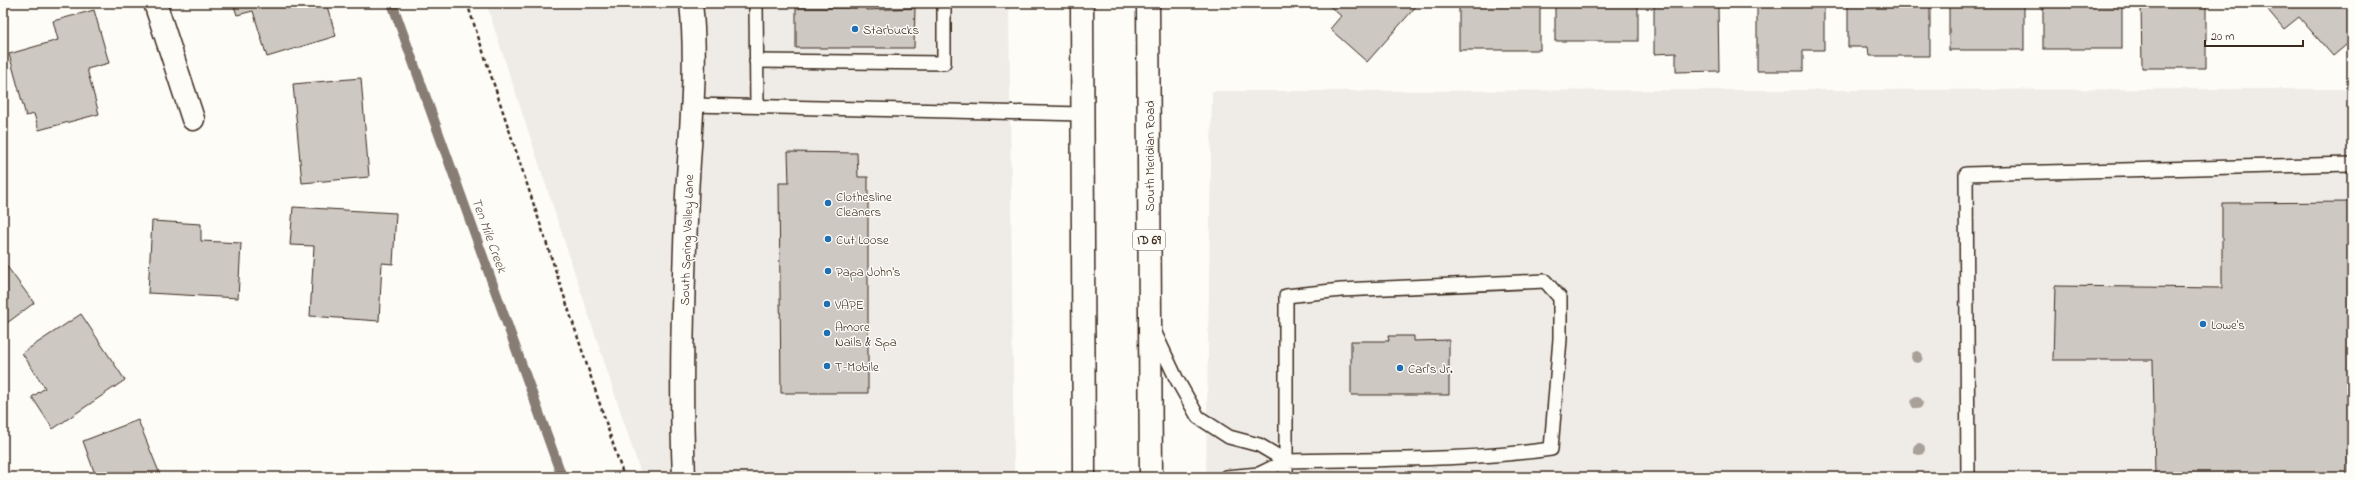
<svg xmlns="http://www.w3.org/2000/svg" width="2355" height="480" viewBox="0 0 2355 480" font-family="'Indie Flower',sans-serif">
	<style>
		.built { fill: #efece7 }
		.lines { fill: none; stroke-linecap: round; stroke-linejoin: round }
		.stream { stroke: #887d74; stroke-width: 10 }
		.building { fill: #cdc8c2; stroke: #3b2a1e }
		.service-casing { stroke: #3b2a1e; stroke-width: 16 }
		.minor-casing { stroke: #3b2a1e; stroke-width: 25 }
		.primary-casing { stroke: #3b2a1e; stroke-width: 25 }
		.path { stroke: #3b2a1e; stroke-width: 2.5; stroke-dasharray: 4 3; stroke-linecap: butt }
		.service { stroke: #fdfcf7; stroke-width: 13 }
		.minor { stroke: #fdfcf7; stroke-width: 22 }
		.primary { stroke: #fdfcf7; stroke-width: 22 }
		.tree { fill: #a9a199 }
		.poi-dot { fill: #1f6fb2; stroke: #fdfcf7; stroke-width: 1.5 }
		.labels { text-anchor: middle; stroke-width: 3; stroke-linejoin: round; paint-order: stroke }
		.shield { fill: #fdfcf7; stroke: #75695f; stroke-width: 1 }
		.shield-label { font-size: 12px; font-weight: bold; fill: #3b2a1e }
		.poi-label { font-size: 13px; fill: #3b2a1e; stroke: #fdfcf7; text-anchor: start }
		.street-label { font-size: 13px; fill: #3b2a1e; stroke: #fdfcf7 }
		.water-label { font-size: 14px; font-style: italic; fill: #615349; stroke: #fdfcf7 }
	</style>
	<rect width="100%" height="100%" fill="#fdfcf7"/>
	<filter id="ink" filterUnits="userSpaceOnUse"><feTurbulence type="fractalNoise" baseFrequency=".025" numOctaves="2"/><feDisplacementMap in="SourceGraphic" scale="8" xChannelSelector="R" yChannelSelector="G"/><feConvolveMatrix kernelMatrix="1 2 1 2 8 2 1 2 1" color-interpolation-filters="sRGB"/></filter>
	<g filter="url(#ink)">
		<g class="built">
			<polygon points="486,3 1009,3 1014,477 642,477"/>
			<polygon points="2352,89 2352,477 1206,477 1212,91"/>
		</g>
		<g class="lines">
			<polyline class="stream" points="392,3 562,477"/>
		</g>
		<g class="building">
			<polygon points="233,3 326,3 336,36 267,57 253,11 237,15"/>
			<polygon points="1326,3 1419,3 1367,62 1330,29 1341,16"/>
			<rect x="1459" y="3" width="81" height="47"/>
			<rect x="1555" y="3" width="83" height="38"/>
			<polygon points="1654,3 1733,3 1733,6 1718,6 1719,71 1676,72 1676,53 1654,54"/>
			<polygon points="1757,3 1824,3 1824,50 1803,50 1803,71 1757,71"/>
			<polygon points="1848,3 1930,3 1930,56 1869,56 1868,47 1848,47"/>
			<rect x="1949" y="3" width="75" height="47"/>
			<rect x="2043" y="3" width="79" height="46"/>
			<polygon points="2141,3 2206,3 2206,68 2142,68"/>
			<polygon points="2262,3 2352,3 2352,40 2333,56 2299,17 2284,29"/>
			<polygon points="847,5 866,5 866,10 915,8 914,48 796,48 796,8 848,8"/>
			<polygon points="94,10 109,63 87,69 99,114 39,130 34,114 26,116 9,54 58,40 53,21"/>
			<polygon points="361,78 369,177 302,183 293,84"/>
			<polygon points="788,152 857,153 858,177 868,177 868,393 781,393 779,183 789,183"/>
			<polygon points="2352,202 2352,477 2155,477 2153,360 2053,360 2055,286 2222,288 2222,203"/>
			<polygon points="293,207 396,213 393,264 382,263 379,321 310,316 314,246 290,245"/>
			<polygon points="152,221 201,224 201,241 241,243 238,298 148,293"/>
			<polygon points="3,261 34,303 3,326"/>
			<polygon points="81,314 125,380 53,429 32,397 45,388 22,353"/>
			<polygon points="1388,336 1414,336 1414,341 1449,340 1449,395 1351,395 1351,341 1389,341"/>
			<polygon points="138,420 161,477 96,477 83,441"/>
		</g>
		<g class="lines">
			<g class="service-casing">
				<g id="service">
					<polyline points="756,3 757,106"/>
					<polyline points="756,61 944,63 944,3"/>
					<polyline points="692,105 1082,114"/>
					<polyline points="1154,331 1176,378 1198,417 1229,437 1259,445 1286,461 1259,474 1226,477"/>
					<path d="M 1286,461 C 1374,459 1464,461 1551,449 L 1560,339 L 1560,298 L 1545,281 L 1341,290 L 1286,296 L 1286,477"/>
					<polyline points="1968,477 1966,174 2352,164"/>
				</g>
			</g>
			<g class="minor-casing">
				<g id="minor">
					<polyline points="155,3 193,119"/>
					<path d="M 684,477 C 680,383 683,290 687,196 C 690,133 698,66 691,3"/>
				</g>
			</g>
			<g class="primary-casing">
				<g id="primary">
					<polyline points="1082,3 1084,477"/>
					<polyline points="1148,3 1151,477"/>
				</g>
			</g>
			<polyline class="path" points="467,3 624,477"/>
			<use href="#service" class="service"/>
			<use href="#minor" class="minor"/>
			<use href="#primary" class="primary"/>
		</g>
		<g class="tree">
			<circle cx="1917" cy="357" r="6"/>
			<circle cx="1917" cy="403" r="6"/>
			<circle cx="1919" cy="449" r="6"/>
		</g>
	</g>
	<g class="poi-dot">
		<circle cx="855" cy="29" r="4"/>
		<circle cx="828" cy="203" r="4"/>
		<circle cx="828" cy="239" r="4"/>
		<circle cx="828" cy="271" r="4"/>
		<circle cx="827" cy="304" r="4"/>
		<circle cx="2203" cy="324" r="4"/>
		<circle cx="827" cy="333" r="4"/>
		<circle cx="827" cy="366" r="4"/>
		<circle cx="1400" cy="368" r="4"/>
	</g>
	<g class="labels">
		<rect class="shield" x="1133" y="230" width="32" height="20" rx="3"/>
		<g class="shield-label">
			<text x="1149" y="244">ID 69</text>
		</g>
		<g class="poi-label">
			<text x="863" y="34">Starbucks</text>
			<text x="836" y="201">Clothesline<tspan x="836" dy="15">Cleaners</tspan></text>
			<text x="836" y="244">Cut Loose</text>
			<text x="836" y="276">Papa John's</text>
			<text x="835" y="309">VAPE</text>
			<text x="2211" y="329">Lowe's</text>
			<text x="835" y="331">Amore<tspan x="835" dy="15">Nails &amp; Spa</tspan></text>
			<text x="835" y="371">T-Mobile</text>
			<text x="1408" y="373">Carl's Jr.</text>
		</g>
		<g class="street-label">
			<text transform="translate(1149 156) rotate(-90)" y="5">South Meridian Road</text>
			<text transform="translate(686 240) rotate(-88)" y="5">South Spring Valley Lane</text>
		</g>
		<g class="water-label">
			<text transform="translate(490 235) rotate(70)" y="5">Ten Mile Creek</text>
		</g>
	</g>
	<rect width="2355" height="480" fill="none" stroke="#fdfcf7" stroke-width="16"/>
	<rect x="8" y="8" width="2339" height="464" fill="none" stroke="#3b2a1e" stroke-width="1.5" filter="url(#ink)"/>
	<path d="M2205 40v6h98v-6" fill="none" stroke="#3b2a1e" stroke-width="2"/>
	<text x="2211" y="40" font-size="12" fill="#3b2a1e" stroke="#fdfcf7" stroke-width="3" paint-order="stroke">20 m</text>
</svg>
